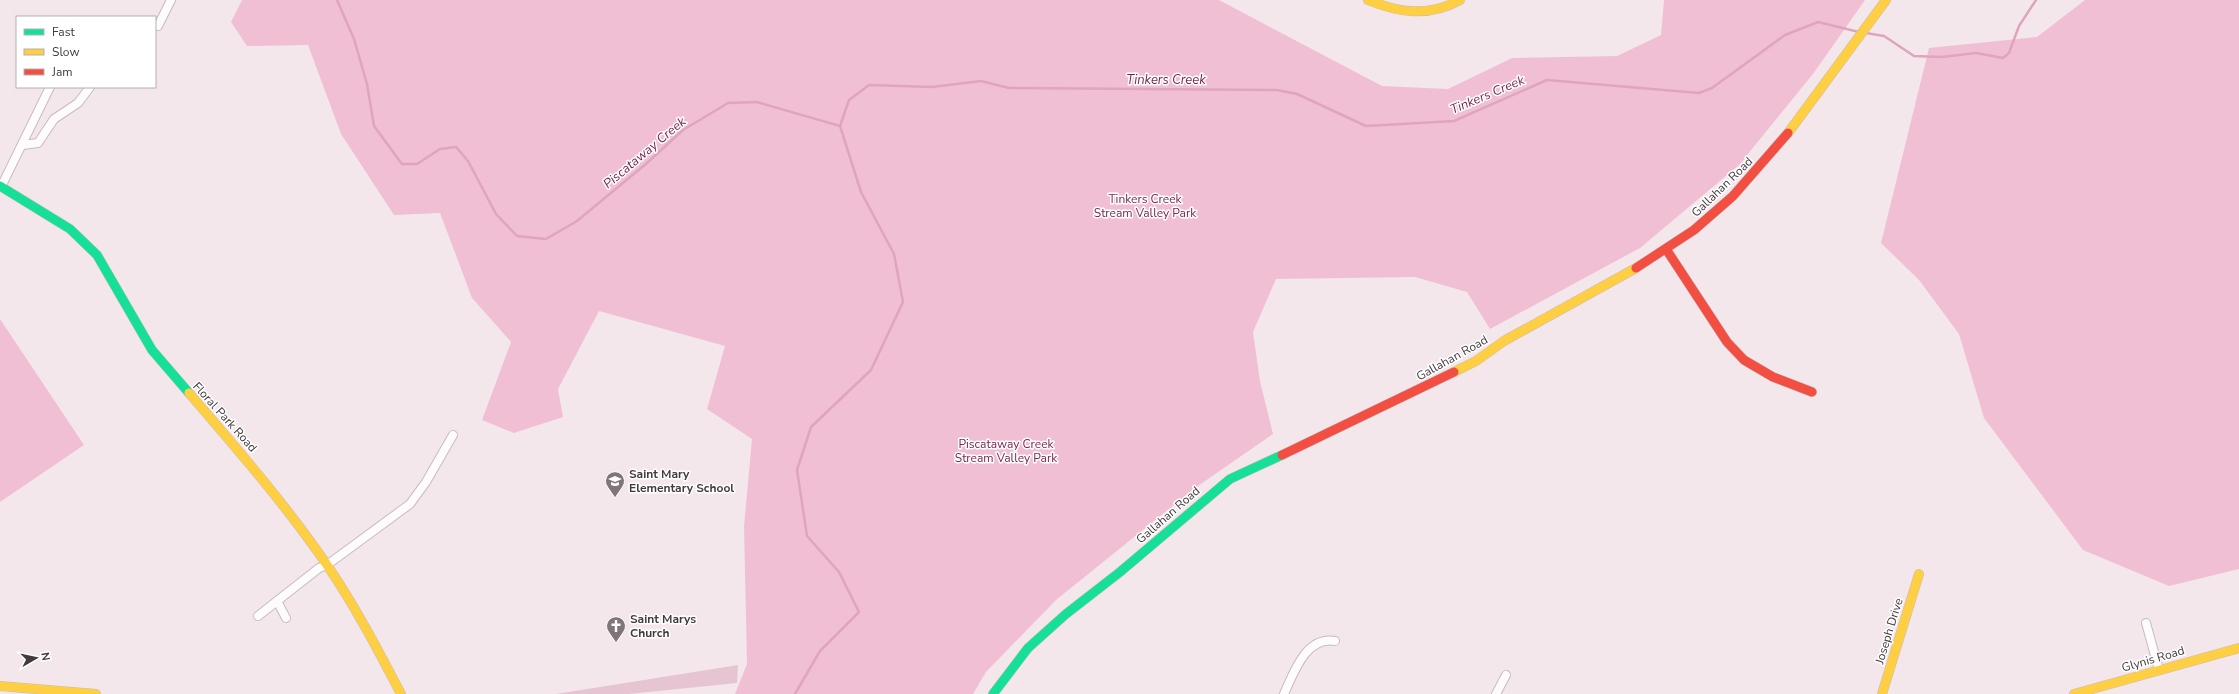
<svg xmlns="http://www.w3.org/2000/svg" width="2239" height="694" viewBox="0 0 2239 694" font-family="'Nunito Sans',sans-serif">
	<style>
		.green { fill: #e7c4d2 }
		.forest { fill: #f1bfd4 }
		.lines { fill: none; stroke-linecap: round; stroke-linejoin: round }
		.stream { stroke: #dfa5be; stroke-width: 2.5 }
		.street-casing { stroke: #c6bcbf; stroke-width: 10 }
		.fast-casing { stroke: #c6bcbf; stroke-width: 10 }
		.slow-casing { stroke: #c6bcbf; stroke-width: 10 }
		.jam-casing { stroke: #c6bcbf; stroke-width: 10 }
		.street { stroke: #fdfbfc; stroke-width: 8 }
		.fast { stroke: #16e098; stroke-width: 9 }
		.slow { stroke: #ffcf43; stroke-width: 9 }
		.jam { stroke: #f24e42; stroke-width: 9 }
		.labels { text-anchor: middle; stroke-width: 3; stroke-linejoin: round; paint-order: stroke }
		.street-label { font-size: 12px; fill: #42393d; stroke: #fff }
		.park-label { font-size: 12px; fill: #7d2451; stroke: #fff }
		.poi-label { font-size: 12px; font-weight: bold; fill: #42393d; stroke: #fff; text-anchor: start }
		.water-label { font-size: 13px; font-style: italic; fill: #781f4d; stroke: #fff }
	</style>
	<rect width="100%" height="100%" fill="#f4e7ec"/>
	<polygon class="green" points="738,665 737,683 629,694 556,694"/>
	<g class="forest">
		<polygon points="242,0 1219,0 1382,86 1448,89 1512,58 1617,56 1661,35 1664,0 1865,0 1813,74 1739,165 1640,248 1490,329 1467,292 1415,277 1276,279 1253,332 1260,381 1273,434 1195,488 1056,600 986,672 973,694 735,694 747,664 744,526 752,439 707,409 725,346 599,311 558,389 563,417 514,433 482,420 511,342 472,298 440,213 394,215 341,134 308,45 247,46 231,22"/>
		<polygon points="2085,0 2239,0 2239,569 2169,586 2083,550 1984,418 1959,334 1919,280 1881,243 1929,48 2037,37"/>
		<polygon points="0,319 84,445 0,502"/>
	</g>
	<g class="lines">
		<g class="stream">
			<polyline points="337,0 354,39 367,84 374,126 402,164 417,164 440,149 456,147 468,161 496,214 517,236 546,239 577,221 647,163 683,130 728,103 757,102 840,126"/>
			<polyline points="1866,33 1884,36 1914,56 1942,57 1976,53 2003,58 2009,53 2019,26 2036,0"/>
			<polyline points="840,126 849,100 869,85 932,87 981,81 1009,88 1277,90 1297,94 1366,126 1454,121 1547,80 1699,93 1712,88 1785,35 1818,22 1859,32"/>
			<polyline points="795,694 820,651 859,612 839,572 807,536 797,470 811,427 871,370 903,302 894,254 861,192 840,126"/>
		</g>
		<g class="street-casing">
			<g id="street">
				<polyline points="158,26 171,0"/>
				<polyline points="23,145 38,143 54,119 78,103 90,87"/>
				<polyline points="1,187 50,87"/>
				<polyline points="277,601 286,618"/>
				<polyline points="258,616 319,568 327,565 410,504 426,482 453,435"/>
				<polyline points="2146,623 2159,670"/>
				<path d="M 1284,694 C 1294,672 1306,636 1335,641"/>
				<polyline points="1496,694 1506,675"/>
			</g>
		</g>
		<g class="fast-casing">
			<g id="fast">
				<polyline points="0,186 70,229 97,255 152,350 189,393"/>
				<polyline points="993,694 1028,648 1066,614 1120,572 1230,479 1282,455"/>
			</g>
		</g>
		<g class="slow-casing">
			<g id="slow">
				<path d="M 1368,0 C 1399,13 1429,17 1460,0"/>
				<polyline points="1788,133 1886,0"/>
				<polyline points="1454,372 1476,361 1504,341 1636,268"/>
				<path d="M 189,393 C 237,449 286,505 327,565 C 355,606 378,650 401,694"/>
				<polyline points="0,686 96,694"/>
				<polyline points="1882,694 1919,574"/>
				<polyline points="2074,694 2239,648"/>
			</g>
		</g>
		<g class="jam-casing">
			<g id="jam">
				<polyline points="1666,249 1727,342 1744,360 1773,377 1812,392"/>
				<polyline points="1636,268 1694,230 1733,196 1788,133"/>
				<polyline points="1282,455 1454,372"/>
			</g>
		</g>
		<use href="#street" class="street"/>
		<use href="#fast" class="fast"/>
		<use href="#slow" class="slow"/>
		<use href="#jam" class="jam"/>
	</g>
	<defs>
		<g id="school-pin" transform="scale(1)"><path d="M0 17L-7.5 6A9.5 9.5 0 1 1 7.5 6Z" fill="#80767a" stroke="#fff"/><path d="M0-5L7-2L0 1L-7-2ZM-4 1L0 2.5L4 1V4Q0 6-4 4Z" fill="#fff"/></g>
		<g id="church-pin" transform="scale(1)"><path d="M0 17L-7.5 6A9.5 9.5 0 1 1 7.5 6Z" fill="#80767a" stroke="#fff"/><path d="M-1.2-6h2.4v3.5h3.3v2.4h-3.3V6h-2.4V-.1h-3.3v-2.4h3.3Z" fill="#fff"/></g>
	</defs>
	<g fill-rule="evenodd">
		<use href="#school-pin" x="615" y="481"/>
		<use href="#church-pin" x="616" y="626"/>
	</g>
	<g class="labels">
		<g class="street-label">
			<text transform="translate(1722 187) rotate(-44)" y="4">Gallahan Road</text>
			<text transform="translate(1452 358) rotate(-29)" y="4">Gallahan Road</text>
			<text transform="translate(225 417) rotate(48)" y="4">Floral Park Road</text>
			<text transform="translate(1168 515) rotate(-41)" y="4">Gallahan Road</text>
			<text transform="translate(1889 631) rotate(-73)" y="4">Joseph Drive</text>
			<text transform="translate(2153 659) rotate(-16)" y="4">Glynis Road</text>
		</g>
		<g class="park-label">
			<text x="1145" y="203">Tinkers Creek<tspan x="1145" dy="14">Stream Valley Park</tspan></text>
			<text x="1006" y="448">Piscataway Creek<tspan x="1006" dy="14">Stream Valley Park</tspan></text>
		</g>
		<g class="poi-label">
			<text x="629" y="478">Saint Mary<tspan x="629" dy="14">Elementary School</tspan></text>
			<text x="630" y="623">Saint Marys<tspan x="630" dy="14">Church</tspan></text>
		</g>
		<g class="water-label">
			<text x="1166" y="84">Tinkers Creek</text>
			<text transform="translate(1487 94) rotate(-23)" y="5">Tinkers Creek</text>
			<text transform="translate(644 152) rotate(-40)" y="5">Piscataway Creek</text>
		</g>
	</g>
	<rect x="16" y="16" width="140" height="72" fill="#ffffff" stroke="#b3b0b1"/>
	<rect x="24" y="29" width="20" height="6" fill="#16e098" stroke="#b3b0b1"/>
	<text x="52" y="36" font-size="12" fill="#42393d">Fast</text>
	<rect x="24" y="49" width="20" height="6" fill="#ffcf43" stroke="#b3b0b1"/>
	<text x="52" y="56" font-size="12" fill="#42393d">Slow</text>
	<rect x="24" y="69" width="20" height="6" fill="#f24e42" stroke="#b3b0b1"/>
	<text x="52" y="76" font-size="12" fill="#42393d">Jam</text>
	<g transform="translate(36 658) rotate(81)" stroke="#ffffff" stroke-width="3" paint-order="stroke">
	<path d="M0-3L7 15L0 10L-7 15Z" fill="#42393d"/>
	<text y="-6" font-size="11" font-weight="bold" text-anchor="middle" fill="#42393d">N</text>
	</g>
</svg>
